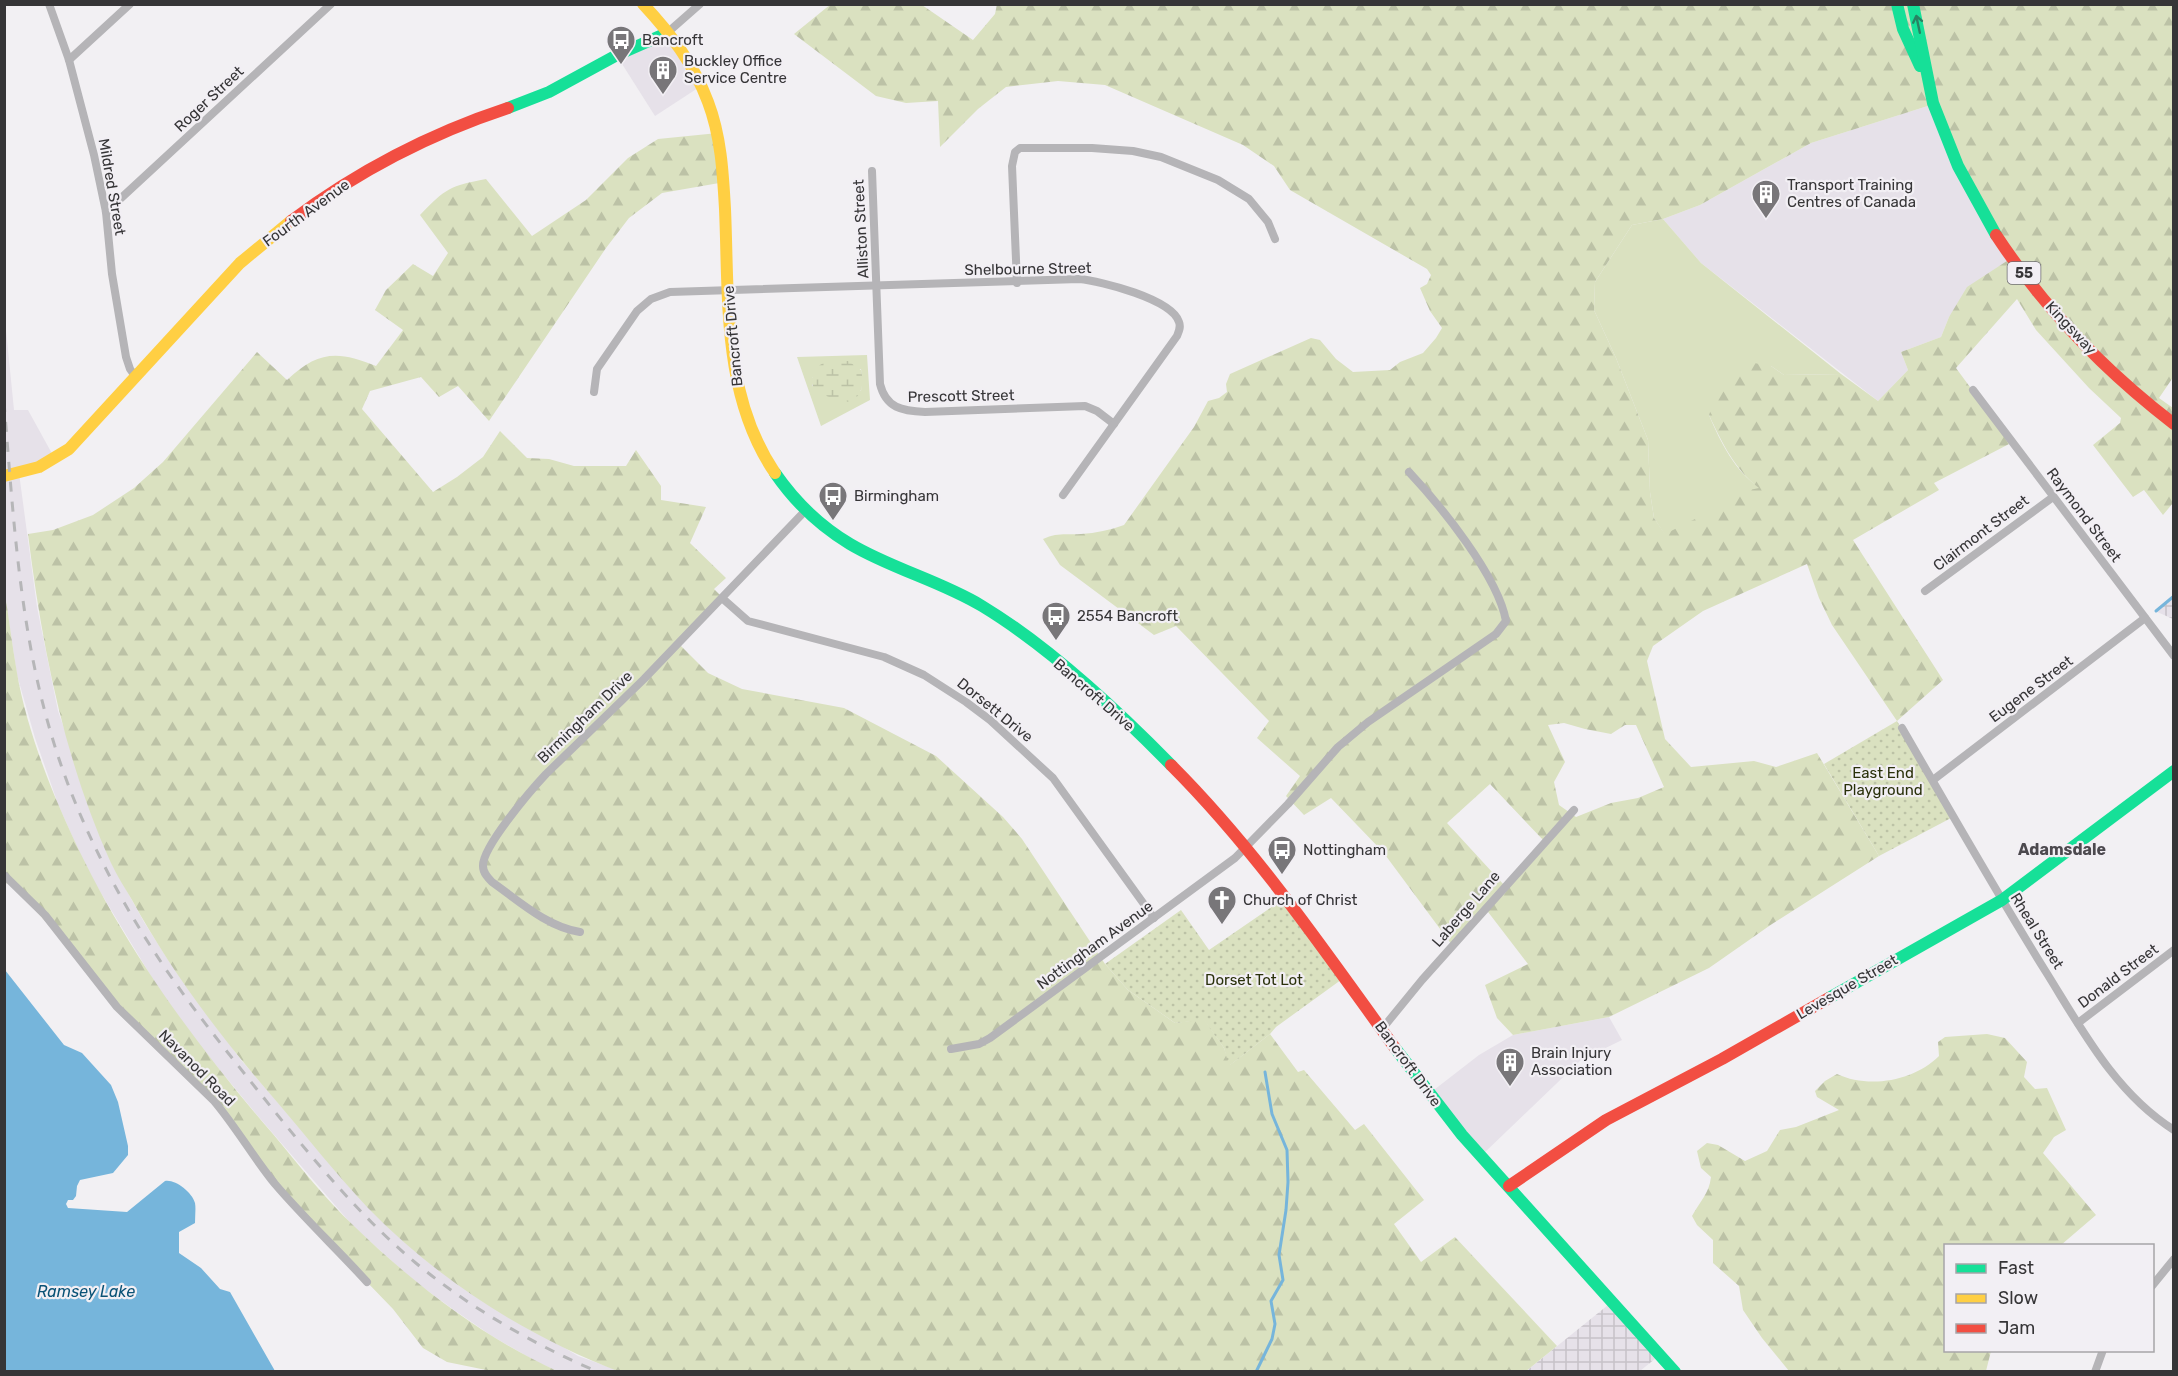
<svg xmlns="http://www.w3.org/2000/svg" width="2178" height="1376" viewBox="0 0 2178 1376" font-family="Rubik,sans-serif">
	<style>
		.built { fill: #e6e1e9 }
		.industrial { fill: url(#industrial-grid) }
		.grass { fill: #dae1c0; fill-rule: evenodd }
		.forest { fill: url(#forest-firs); fill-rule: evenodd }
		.wetland { fill: url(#wetland-marsh) }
		.park { fill: url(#park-dots) }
		.water { fill: #76b5db }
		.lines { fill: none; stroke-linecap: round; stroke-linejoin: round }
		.stream { stroke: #76b5db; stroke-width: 3 }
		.street { stroke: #b5b4b7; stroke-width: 8 }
		.fast { stroke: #16e098; stroke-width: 12 }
		.slow { stroke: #ffcf43; stroke-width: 12 }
		.jam { stroke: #f24e42; stroke-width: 12 }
		.rail { stroke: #b6b6b8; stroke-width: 3; stroke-dasharray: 10 10; stroke-linecap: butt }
		.oneway { stroke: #288263 }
		.labels { text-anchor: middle; stroke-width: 4.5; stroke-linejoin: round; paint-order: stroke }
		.shield { fill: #f2eff4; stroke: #6e6d70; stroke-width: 1.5 }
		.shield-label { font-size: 14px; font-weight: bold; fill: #363537 }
		.poi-label { font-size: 15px; fill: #363537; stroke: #f2eff4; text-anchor: start }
		.street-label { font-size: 15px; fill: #363537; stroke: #f2eff4 }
		.park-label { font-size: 15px; fill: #2a310b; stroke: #f2eff4 }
		.neighbourhood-label { font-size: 16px; font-weight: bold; fill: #4c494e; stroke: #f2eff4 }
		.water-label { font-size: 16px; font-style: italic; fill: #0a5276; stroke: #f2eff4 }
	</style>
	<defs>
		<pattern id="industrial-grid" width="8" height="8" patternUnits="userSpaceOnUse" patternTransform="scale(1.5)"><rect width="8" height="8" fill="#e6e1e9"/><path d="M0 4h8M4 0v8" fill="none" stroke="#c6c2c8"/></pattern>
		<pattern id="forest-firs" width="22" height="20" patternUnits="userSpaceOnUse" patternTransform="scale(1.5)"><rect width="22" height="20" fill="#dae1c0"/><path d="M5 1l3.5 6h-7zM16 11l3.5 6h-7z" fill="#bcc2a6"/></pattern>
		<pattern id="wetland-marsh" width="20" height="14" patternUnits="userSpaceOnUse" patternTransform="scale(1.5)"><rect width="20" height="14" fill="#dae1c0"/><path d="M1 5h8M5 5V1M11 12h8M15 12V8" fill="none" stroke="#bcc2a6"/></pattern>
		<pattern id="park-dots" width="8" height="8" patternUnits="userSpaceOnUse" patternTransform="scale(1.5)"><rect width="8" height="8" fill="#dae1c0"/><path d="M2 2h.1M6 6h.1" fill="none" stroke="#bcc2a6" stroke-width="1.8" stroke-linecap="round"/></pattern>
	</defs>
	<rect width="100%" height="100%" fill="#f2f0f3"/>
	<g class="built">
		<polygon points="667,34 701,86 655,116 617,56"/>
		<polygon points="1934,104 2013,257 1949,317 1941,337 1901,352 1908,370 1878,401 1701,263 1663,219 1700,205 1811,143"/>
		<polygon points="4,310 14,410 28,410 55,459 19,473 37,607 58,711 112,864 144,922 170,963 241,1060 369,1208 419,1255 448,1277 578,1356 620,1371 557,1371 537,1362 492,1336 454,1310 414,1281 353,1226 257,1115 205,1052 160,991 87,870 58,804 35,738 17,675 4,589"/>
		<polygon points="1609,1017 1622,1040 1581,1060 1482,1155 1430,1093 1479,1055 1513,1035"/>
	</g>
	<g class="industrial">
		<polygon points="2173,596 2173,619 2155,611"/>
		<polygon points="1613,1301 1661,1354 1640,1371 1525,1372"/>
	</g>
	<g class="grass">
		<path d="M 1663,219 L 1701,263 L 1841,374 L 1784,375 L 1771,366 L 1709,415 C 1720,441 1735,472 1760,488 L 1665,535 L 1654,518 L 1650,492 L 1648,440 L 1616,358 L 1594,310 L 1595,282 L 1632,225 Z"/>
		<path d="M 867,355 L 870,400 L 821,426 L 797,357 ZM 861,369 L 862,377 L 861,391 L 812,386 L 812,377 Z"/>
	</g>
	<g class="forest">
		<path d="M 831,4 L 922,5 L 973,40 L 995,14 L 997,4 L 2173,5 L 2174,376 L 2159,398 L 2173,408 L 2173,503 L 2163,515 L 2144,490 L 2133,497 L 2093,445 L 2120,423 L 2121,418 L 2089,388 L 2036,330 L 2017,299 L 1956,368 L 2011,443 L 1934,483 L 1939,490 L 1853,540 L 1943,680 L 1897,721 L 1832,625 L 1819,598 L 1807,564 L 1703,611 L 1653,646 L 1647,661 L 1665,739 L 1691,767 L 1754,761 L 1776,767 L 1817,753 L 1879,856 L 1772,924 L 1709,968 L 1662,991 L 1609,1017 L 1513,1035 L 1497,1018 L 1485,985 L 1528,964 L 1485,908 L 1452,945 L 1383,852 L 1331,798 L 1304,815 L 1286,796 L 1300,776 L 1257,738 L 1269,721 L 1176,626 L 1154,635 L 1060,565 L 1043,539 C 1057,532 1067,535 1081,534 C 1096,533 1110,530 1124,525 L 1194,427 L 1208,401 L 1219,398 L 1227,392 L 1226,384 L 1230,374 L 1311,338 L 1320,340 L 1336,359 L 1353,372 L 1390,370 L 1400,362 L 1423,353 L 1436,338 L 1442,328 L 1430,311 L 1420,288 L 1427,284 L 1431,275 L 1427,269 L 1290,190 L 1274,166 L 1243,145 L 1105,85 L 1058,81 L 1006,87 L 978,109 L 940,147 L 938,101 L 906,103 L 876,96 L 794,34 ZM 1934,104 L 1994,228 L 2013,257 L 1967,287 L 1949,317 L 1941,337 L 1901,352 L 1908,370 L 1878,401 L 1841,374 L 1784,375 L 1771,366 L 1743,361 L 1733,366 L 1718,390 L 1709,415 C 1721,441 1735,470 1759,488 L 1735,493 L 1695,519 L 1665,534 L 1654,518 L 1650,492 L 1648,440 L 1616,358 L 1594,310 L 1595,282 L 1632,225 L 1663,219 L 1700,205 L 1811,143 ZM 1564,723 L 1585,729 L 1611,734 L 1625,725 L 1636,725 L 1664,787 L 1638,798 L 1611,803 L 1576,817 L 1559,805 L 1554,782 L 1565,762 L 1548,725 ZM 1490,784 L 1544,841 L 1504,885 L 1447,823 Z"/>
		<path d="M 718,133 L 725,182 L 662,193 L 629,218 L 606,248 L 489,421 L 458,386 L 439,397 L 421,377 L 370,391 L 362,409 L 433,492 L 457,477 L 483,457 L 500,431 L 527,458 L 549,459 L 574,466 L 626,466 L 636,450 L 661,486 L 661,500 L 706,507 L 690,543 L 726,578 L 714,589 L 721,596 L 678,643 L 708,673 L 742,689 L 844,708 L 936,756 L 1003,817 L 1022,839 L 1105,964 L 1128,990 L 1175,1023 L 1204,1019 L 1224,1048 L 1230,1065 L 1270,1034 L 1298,1072 L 1304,1070 L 1355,1130 L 1364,1124 L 1424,1200 L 1394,1224 L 1421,1262 L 1455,1237 L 1557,1346 L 1525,1372 L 620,1372 C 526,1336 438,1280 368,1208 C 336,1174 307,1137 277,1102 C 222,1039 172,973 132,900 C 125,888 117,876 111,863 C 64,759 42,647 28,534 L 53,530 L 93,515 L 134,488 L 163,462 L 257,352 L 287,380 C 317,351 338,350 376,366 L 403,330 L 375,310 L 386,290 L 413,264 L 433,276 L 448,253 L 420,215 C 446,188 450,186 486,179 L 532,236 L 586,200 L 628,158 L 658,139 Z"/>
		<path d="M 4,589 C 9,617 12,645 17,673 C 24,715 42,767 59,806 C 110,927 187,1035 273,1134 C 299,1165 325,1199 355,1227 C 415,1285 481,1336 557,1371 L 491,1371 L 447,1362 L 423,1348 L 393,1309 L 307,1220 L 225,1114 L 127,1018 L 71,950 L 9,881 L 5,885 Z"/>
		<path d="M 1987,1034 L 2005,1038 L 2027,1062 L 2024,1077 L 2035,1089 L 2047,1088 L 2066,1130 L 2054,1137 L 2043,1153 L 2096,1215 L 2061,1245 L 1946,1246 L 1946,1350 L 1991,1351 L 1986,1371 L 1789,1371 L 1762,1338 L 1743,1310 L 1739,1286 L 1713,1263 L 1713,1240 L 1697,1225 L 1692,1216 C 1700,1201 1709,1194 1711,1177 L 1701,1168 L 1697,1151 L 1707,1143 L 1718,1145 L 1745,1161 L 1767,1151 L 1780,1130 L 1796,1127 L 1839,1110 L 1817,1097 L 1815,1091 L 1825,1081 L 1837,1074 C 1869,1089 1914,1081 1939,1056 L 1938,1042 L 1945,1037 Z"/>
	</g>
	<path class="wetland" d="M 829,361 L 848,361 L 861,370 C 864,382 863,397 849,402 C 834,398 803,395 814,372 C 817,366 822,363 829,361 Z"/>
	<g class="park">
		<polygon points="1897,721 1953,817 1879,856 1824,764"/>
		<polygon points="1286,897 1345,977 1276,1027 1270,1034 1229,1066 1224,1048 1204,1020 1175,1023 1128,990 1105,964 1181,910 1209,950"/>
	</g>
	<path class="water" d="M 5,970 L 64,1045 L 82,1053 L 111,1085 L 118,1102 L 128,1146 L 128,1155 L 113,1173 L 80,1180 L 77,1186 L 76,1196 L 73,1200 L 68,1200 L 66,1204 L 68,1208 L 127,1212 L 165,1181 C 175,1179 192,1192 195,1203 C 196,1209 195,1216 195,1223 L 179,1232 L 179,1253 L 201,1268 L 220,1289 L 230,1292 L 275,1371 L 5,1371 Z"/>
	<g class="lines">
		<g class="stream">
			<polyline points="2156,611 2174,596"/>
			<polyline points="1256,1372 1272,1339 1275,1324 1271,1301 1283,1280 1279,1255 1286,1210 1288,1182 1287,1150 1272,1114 1265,1072"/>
		</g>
		<g class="street">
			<polyline points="49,4 69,60 94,155 106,212 112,274 126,357 130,369 135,376"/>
			<polyline points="667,33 700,4"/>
			<polyline points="69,60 130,4"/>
			<path d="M 872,171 L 880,384 C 886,408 902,411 925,412 L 1085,406 L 1097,411 L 1114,424"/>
			<polyline points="106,212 331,4"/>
			<polyline points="1017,283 1012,166 1015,152 1020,148 1092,148 1133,151 1161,157 1218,180 1249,199 1268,222 1275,239"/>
			<polyline points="1973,390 2174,656"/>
			<path d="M 594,392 L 597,369 L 637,311 L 651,299 L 670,292 L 1079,279 C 1101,281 1172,299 1179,322 C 1181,327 1179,331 1177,336 L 1063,495"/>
			<polyline points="1925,591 2053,497"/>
			<polyline points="722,598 748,621 884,657 924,675 966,702 990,720 1053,778 1154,918"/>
			<path d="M 1902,728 C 1949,809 1996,892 2046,972 C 2081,1028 2115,1093 2174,1130"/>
			<polyline points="1933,780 2145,618"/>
			<path d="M 4,875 L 45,915 L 117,1007 L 214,1101 C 236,1127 253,1157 275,1184 C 304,1218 337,1249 367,1282"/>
			<path d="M 580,932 C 547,927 519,901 492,882 C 488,878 483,873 483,866 C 482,847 532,789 546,774 L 644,679 L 805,511"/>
			<polyline points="2078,1023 2174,950"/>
			<polyline points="1382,1029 1422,980 1574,810"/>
			<path d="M 951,1049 L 979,1044 L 990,1038 L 1235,858 L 1288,804 L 1338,747 L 1368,722 L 1496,634 L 1506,621 C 1498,576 1440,505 1409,472"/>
			<polyline points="2152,1286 2174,1259"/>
			<polyline points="2095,1372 2103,1350"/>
		</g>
		<g class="fast">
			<polyline points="1897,4 1903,29 1920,66"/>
			<polyline points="1913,4 1933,103 1958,166 1996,235"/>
			<polyline points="508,108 549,92 617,55 667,33"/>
			<path d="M 775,473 C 795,502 820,526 850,544 C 892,569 941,581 982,606 C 1048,646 1117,710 1171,765"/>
			<polyline points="1829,998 2002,900 2174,771"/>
			<polyline points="1395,1048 1462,1135 1675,1372"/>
		</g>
		<g class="slow">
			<path d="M 643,4 C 670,33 694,64 708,102 C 721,136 723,173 725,209 C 729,299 722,395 775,473"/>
			<polyline points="4,476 39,467 69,449 240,263 291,221"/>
		</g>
		<g class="jam">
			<path d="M 291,221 C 358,171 429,134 508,108"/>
			<path d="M 1996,235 C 2044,308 2105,371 2174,424"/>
			<path d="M 1171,765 C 1257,851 1324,950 1395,1048"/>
			<polyline points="1509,1186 1606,1120 1722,1059 1829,998"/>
		</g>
		<path class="rail" d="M 4,402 C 13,512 19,624 50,730 C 73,811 114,892 161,962 C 191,1007 225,1049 259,1092 C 308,1153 357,1214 417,1264 C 472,1309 533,1344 598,1372"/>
	</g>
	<defs><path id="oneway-shaft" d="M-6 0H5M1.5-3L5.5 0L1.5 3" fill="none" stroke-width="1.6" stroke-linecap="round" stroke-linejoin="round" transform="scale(1.5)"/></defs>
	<use class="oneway" href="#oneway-shaft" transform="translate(1918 24) rotate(-102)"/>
	<defs>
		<g id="bus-pin" transform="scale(1.5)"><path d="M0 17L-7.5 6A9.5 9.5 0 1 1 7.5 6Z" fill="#787679" stroke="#f2eff4"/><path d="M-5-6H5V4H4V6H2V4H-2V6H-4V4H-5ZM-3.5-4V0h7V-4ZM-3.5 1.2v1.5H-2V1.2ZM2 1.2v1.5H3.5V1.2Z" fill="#fff"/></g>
		<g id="building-pin" transform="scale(1.5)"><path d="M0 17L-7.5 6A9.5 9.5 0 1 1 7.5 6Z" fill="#787679" stroke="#f2eff4"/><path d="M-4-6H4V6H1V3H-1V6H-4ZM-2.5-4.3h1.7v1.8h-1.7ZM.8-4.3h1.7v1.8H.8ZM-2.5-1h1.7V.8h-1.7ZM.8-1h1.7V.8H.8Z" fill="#fff"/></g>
		<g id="church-pin" transform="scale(1.5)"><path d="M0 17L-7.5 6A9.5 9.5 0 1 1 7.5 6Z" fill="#787679" stroke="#f2eff4"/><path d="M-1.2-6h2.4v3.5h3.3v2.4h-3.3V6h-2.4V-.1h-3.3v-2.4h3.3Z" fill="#fff"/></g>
	</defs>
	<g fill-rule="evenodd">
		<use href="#bus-pin" x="621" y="40"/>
		<use href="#building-pin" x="663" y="70"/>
		<use href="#building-pin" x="1766" y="194"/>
		<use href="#bus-pin" x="833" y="496"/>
		<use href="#bus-pin" x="1056" y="616"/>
		<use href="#bus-pin" x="1282" y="850"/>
		<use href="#church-pin" x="1222" y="900"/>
		<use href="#building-pin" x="1510" y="1062"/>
	</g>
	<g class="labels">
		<rect class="shield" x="2007.5" y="262" width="33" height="22" rx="4.5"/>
		<g class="shield-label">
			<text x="2024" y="278">55</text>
		</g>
		<g class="poi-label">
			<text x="642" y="45">Bancroft</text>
			<text x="684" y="66">Buckley Office<tspan x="684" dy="17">Service Centre</tspan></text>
			<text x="1787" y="190">Transport Training<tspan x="1787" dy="17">Centres of Canada</tspan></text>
			<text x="854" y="501">Birmingham</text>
			<text x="1077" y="621">2554 Bancroft</text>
			<text x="1303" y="855">Nottingham</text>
			<text x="1243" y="905">Church of Christ</text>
			<text x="1531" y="1058">Brain Injury<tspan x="1531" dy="17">Association</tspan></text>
		</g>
		<g class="street-label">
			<text transform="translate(209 99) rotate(-43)" y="5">Roger Street</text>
			<text transform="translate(112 187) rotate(80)" y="5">Mildred Street</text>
			<text transform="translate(306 213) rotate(-36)" y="5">Fourth Avenue</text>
			<text transform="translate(861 229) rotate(-93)" y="5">Alliston Street</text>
			<text transform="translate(1028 269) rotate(-1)" y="5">Shelbourne Street</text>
			<text transform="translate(2071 328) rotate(47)" y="5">Kingsway</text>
			<text transform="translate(733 336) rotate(-95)" y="5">Bancroft Drive</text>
			<text transform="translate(961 396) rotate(-1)" y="5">Prescott Street</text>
			<text transform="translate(2084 515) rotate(53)" y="5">Raymond Street</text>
			<text transform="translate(1981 533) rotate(-37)" y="5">Clairmont Street</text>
			<text transform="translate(2031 689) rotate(-37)" y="5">Eugene Street</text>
			<text transform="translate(1094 695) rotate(41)" y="5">Bancroft Drive</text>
			<text transform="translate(995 710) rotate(39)" y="5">Dorsett Drive</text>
			<text transform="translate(585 717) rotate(-44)" y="5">Birmingham Drive</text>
			<text transform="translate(1466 909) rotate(-49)" y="5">Laberge Lane</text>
			<text transform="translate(2037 931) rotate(58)" y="5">Rheal Street</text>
			<text transform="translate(1095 945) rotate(-36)" y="5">Nottingham Avenue</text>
			<text transform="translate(2118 976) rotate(-37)" y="5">Donald Street</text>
			<text transform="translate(1847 987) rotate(-30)" y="5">Levesque Street</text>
			<text transform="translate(1408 1064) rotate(54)" y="5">Bancroft Drive</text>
			<text transform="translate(197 1068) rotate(45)" y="5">Navanod Road</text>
		</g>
		<g class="park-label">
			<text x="1883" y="778">East End<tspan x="1883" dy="17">Playground</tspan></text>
			<text x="1254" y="985">Dorset Tot Lot</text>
		</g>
		<g class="neighbourhood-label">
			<text x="2062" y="855">Adamsdale</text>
		</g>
		<g class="water-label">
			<text x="86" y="1297">Ramsey Lake</text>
		</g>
	</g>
	<rect width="2178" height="1376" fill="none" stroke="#363537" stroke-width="12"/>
	<rect x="1944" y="1244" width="210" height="108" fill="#f2eff4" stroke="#a7a5a8" stroke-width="1.5"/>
	<rect x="1956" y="1264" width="30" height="9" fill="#16e098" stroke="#a7a5a8" stroke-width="1.5"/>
	<text x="1998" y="1274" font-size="18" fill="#363537">Fast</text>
	<rect x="1956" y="1294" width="30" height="9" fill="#ffcf43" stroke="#a7a5a8" stroke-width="1.5"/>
	<text x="1998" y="1304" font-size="18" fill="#363537">Slow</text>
	<rect x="1956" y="1324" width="30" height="9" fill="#f24e42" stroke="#a7a5a8" stroke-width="1.5"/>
	<text x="1998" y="1334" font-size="18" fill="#363537">Jam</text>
</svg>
